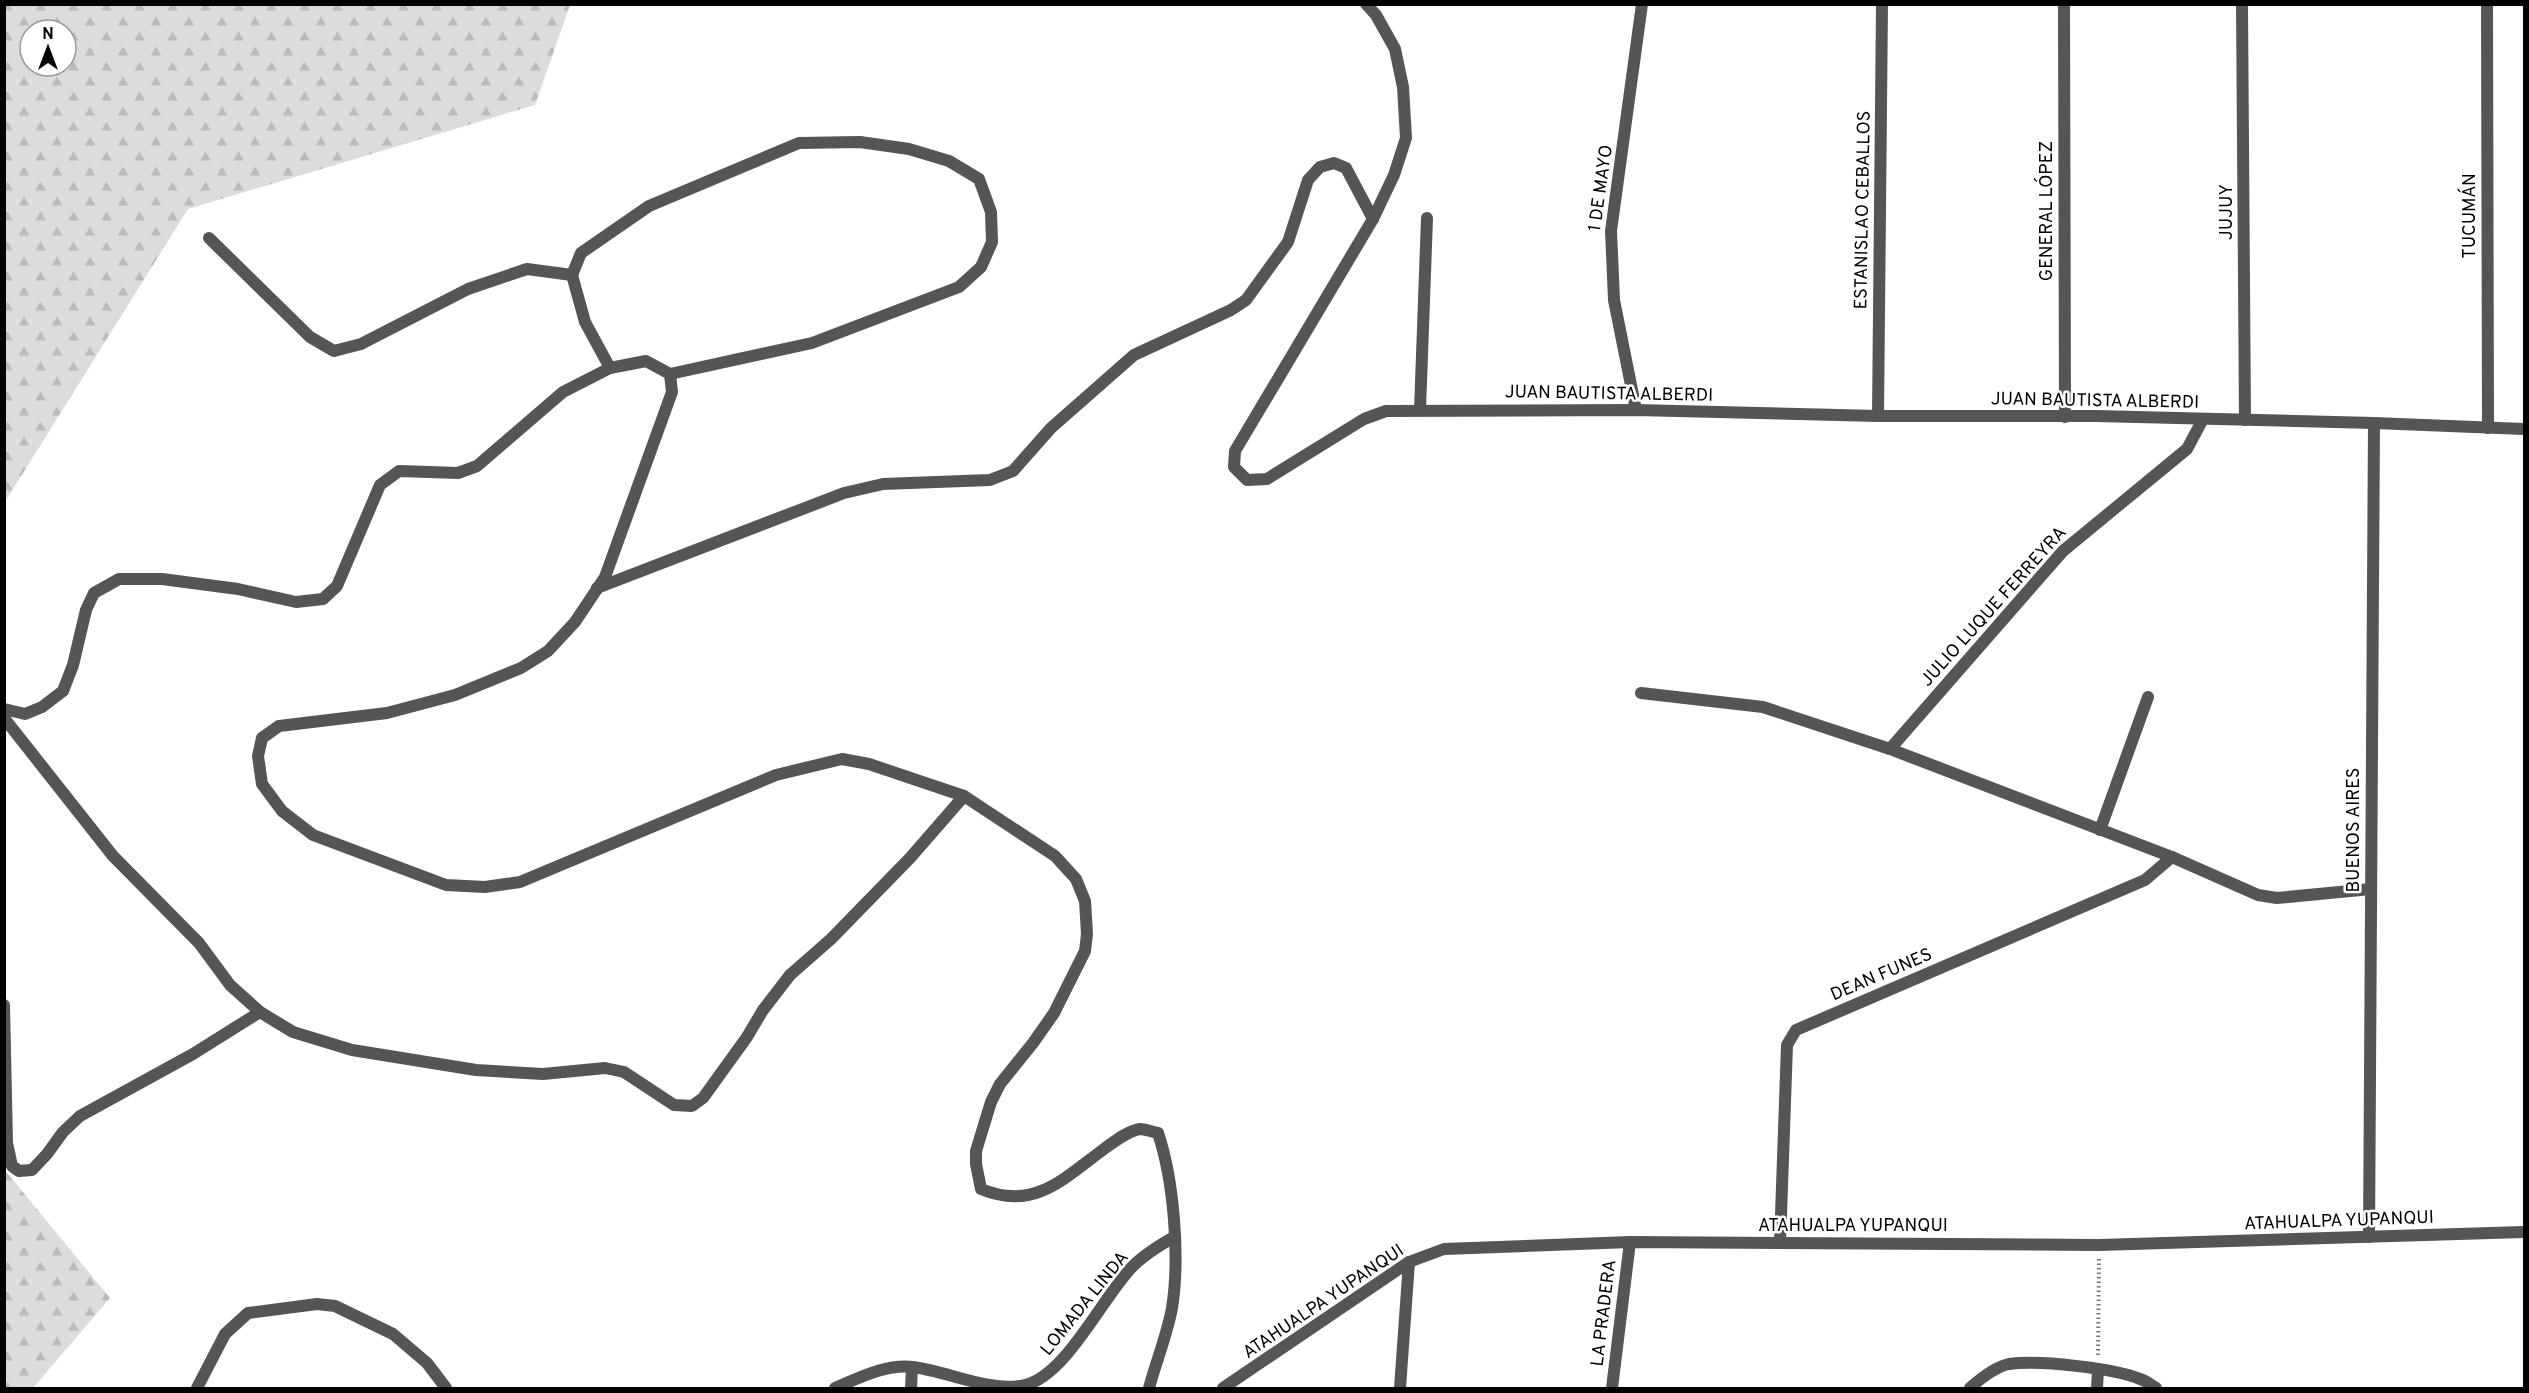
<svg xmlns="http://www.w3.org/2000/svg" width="2529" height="1393" viewBox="0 0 2529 1393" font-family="Overpass,sans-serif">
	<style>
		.forest { fill: url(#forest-firs); fill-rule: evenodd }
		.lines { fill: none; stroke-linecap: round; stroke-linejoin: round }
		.path { stroke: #777; stroke-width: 4; stroke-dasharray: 1.5 3; stroke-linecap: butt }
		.minor { stroke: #555; stroke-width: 12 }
		.labels { text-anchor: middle; stroke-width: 5; stroke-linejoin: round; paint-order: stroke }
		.street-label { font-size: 18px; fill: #000; stroke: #fff }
	</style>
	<defs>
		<pattern id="forest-firs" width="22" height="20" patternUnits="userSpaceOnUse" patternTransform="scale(1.5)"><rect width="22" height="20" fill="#dcdcdc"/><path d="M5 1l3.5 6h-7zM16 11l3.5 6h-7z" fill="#bbb"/></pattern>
	</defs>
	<rect width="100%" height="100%" fill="#fff"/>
	<g class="forest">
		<path d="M 5,4 L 570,4 L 570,5 L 535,105 L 188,209 L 5,502 ZM 30,30 L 66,30 L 66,66 L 30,66 Z"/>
		<polygon points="4,1169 110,1298 33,1388 5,1388"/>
	</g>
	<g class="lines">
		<polyline class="path" points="2098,1355 2099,1258"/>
		<g class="minor">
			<polyline points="1366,4 1376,15 1395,49 1403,87 1406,138 1394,175 1373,219 1235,451 1234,467 1247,480 1267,479 1364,419 1386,411 1636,410 1878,416 2096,416 2374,423 2524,429"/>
			<polyline points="2064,4 2065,417"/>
			<polyline points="2242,4 2245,420"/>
			<polyline points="2487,4 2488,428"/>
			<polyline points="209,238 310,337 334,351 361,344 468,289 527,269 572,275 585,322 610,368"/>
			<polyline points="572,275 581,253 649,206 799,143 860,142 909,149 949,161 979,179 991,212 992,242 981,267 959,287 812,343 670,374"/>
			<polyline points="1420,410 1427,218"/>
			<polyline points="1636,410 1614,300 1611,231 1642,4"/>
			<polyline points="1878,416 1882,4"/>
			<polyline points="597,588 844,493 883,484 990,480 1013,471 1051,428 1134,355 1231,310 1246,300 1288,242 1308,180 1320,167 1334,163 1346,168 1373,219"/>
			<polyline points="1641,693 1763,707 1890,749 2172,857 2258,895 2277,898 2371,889"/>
			<path d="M 4,709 L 25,714 L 42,707 L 63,691 L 73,665 L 86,610 L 94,593 L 119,579 L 162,579 L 238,589 L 296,602 L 323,599 L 337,586 L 380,485 L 399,471 L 458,473 L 477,466 L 563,392 L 610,368 L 646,361 L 670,374 L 672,392 L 605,577 L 575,622 L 548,651 L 521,668 L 455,695 L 387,713 L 279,726 L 262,738 L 258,756 L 262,784 L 282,811 L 313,835 L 446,885 L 485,887 L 520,882 L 776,775 L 842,759 L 869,764 L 964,796 L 1055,856 L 1076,879 L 1085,901 L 1087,934 L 1085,951 L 1054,1013 L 1033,1043 L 1000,1084 L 991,1102 L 976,1151 L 976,1164 L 981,1189 C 1034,1211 1063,1179 1104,1149 C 1114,1142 1127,1131 1140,1129 C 1145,1129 1152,1132 1158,1133 C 1174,1181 1180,1258 1172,1308 C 1167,1335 1156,1362 1149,1388"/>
			<polyline points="4,718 113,856 199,943 230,985 260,1012 293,1032 352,1050 476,1070 543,1074 605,1068 624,1072 674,1105 692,1106 703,1098 747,1037 763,1010 790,975 831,939 910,858 964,796"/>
			<polyline points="1890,749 2063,551 2187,449 2203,419"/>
			<polyline points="2100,830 2148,697"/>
			<polyline points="4,1005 7,1143 12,1166 19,1171 32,1170 47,1154 63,1132 80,1116 193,1054 260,1012"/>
			<polyline points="2369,1237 2374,423"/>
			<polyline points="1780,1243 1787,1045 1796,1030 2145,880 2172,857"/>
			<polyline points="197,1388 225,1334 248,1313 317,1304 335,1306 393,1334 427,1363 446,1388"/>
			<path d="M 835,1388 C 859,1378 885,1364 913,1367 C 947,1371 990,1393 1025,1385 C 1066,1376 1103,1296 1133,1266 C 1145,1254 1160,1245 1174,1237"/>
			<polyline points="911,1388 912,1367"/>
			<polyline points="1223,1388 1409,1262 1444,1249 1630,1242 2099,1245 2524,1232"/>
			<polyline points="1400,1388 1409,1262"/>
			<polyline points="1612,1388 1630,1242"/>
			<path d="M 1970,1388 C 1980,1379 1995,1367 2009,1364 C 2038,1360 2114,1368 2140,1379 C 2146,1381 2151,1385 2156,1388"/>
			<polyline points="2097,1388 2098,1370"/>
		</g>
	</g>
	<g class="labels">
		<g class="street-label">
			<text transform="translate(1600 188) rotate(-82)" y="6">1 DE MAYO</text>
			<text transform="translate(1862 210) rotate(-89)" y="6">ESTANISLAO CEBALLOS</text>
			<text transform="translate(2046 211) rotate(-90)" y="6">GENERAL LÓPEZ</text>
			<text transform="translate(2226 212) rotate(-90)" y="6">JUJUY</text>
			<text transform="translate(2469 216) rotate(-90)" y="6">TUCUMÁN</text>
			<text transform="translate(1609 393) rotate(1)" y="6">JUAN BAUTISTA ALBERDI</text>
			<text transform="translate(2095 400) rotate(1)" y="6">JUAN BAUTISTA ALBERDI</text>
			<text transform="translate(1993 606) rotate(-48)" y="6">JULIO LUQUE FERREYRA</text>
			<text transform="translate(2353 830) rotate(-90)" y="6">BUENOS AIRES</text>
			<text transform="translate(1881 974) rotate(-23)" y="6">DEAN FUNES</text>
			<text transform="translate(2339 1220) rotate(-2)" y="6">ATAHUALPA YUPANQUI</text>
			<text x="1853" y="1231">ATAHUALPA YUPANQUI</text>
			<text transform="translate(1323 1301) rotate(-34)" y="6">ATAHUALPA YUPANQUI</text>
			<text transform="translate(1084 1303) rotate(-51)" y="6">LOMADA LINDA</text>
			<text transform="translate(1603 1313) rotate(-83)" y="6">LA PRADERA</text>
		</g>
	</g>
	<rect width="2529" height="1393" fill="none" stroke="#000000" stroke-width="12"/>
	<g transform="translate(48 48)"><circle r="28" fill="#ffffff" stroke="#999999" stroke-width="1.5"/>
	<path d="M0-4.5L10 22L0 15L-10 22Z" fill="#000000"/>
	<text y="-9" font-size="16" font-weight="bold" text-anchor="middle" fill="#000000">N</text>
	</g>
</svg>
